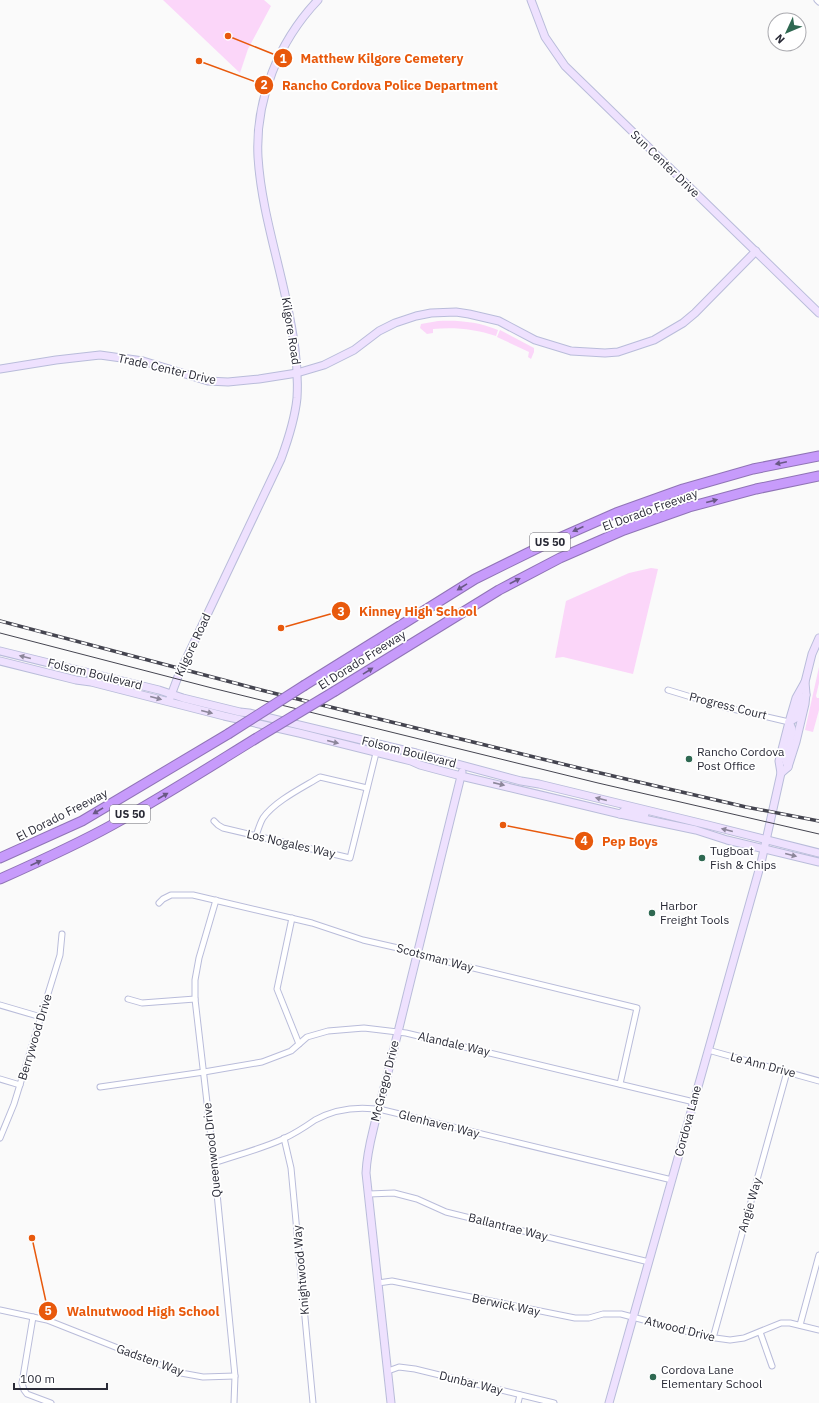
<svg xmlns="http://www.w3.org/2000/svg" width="819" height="1403" viewBox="0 0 819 1403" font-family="'IBM Plex Sans',sans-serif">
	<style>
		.green { fill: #fbd6f9 }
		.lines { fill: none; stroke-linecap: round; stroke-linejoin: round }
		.street-casing { stroke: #b9bcda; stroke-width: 7 }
		.secondary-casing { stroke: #b9bcda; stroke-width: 9 }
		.highway-casing { stroke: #9074b6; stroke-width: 11 }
		.street { stroke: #fff; stroke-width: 5 }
		.secondary { stroke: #eee1fe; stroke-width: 7 }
		.highway { stroke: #c79bfb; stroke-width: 9 }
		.tram { stroke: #454550; stroke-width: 1 }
		.rail-casing { stroke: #454550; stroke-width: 3.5 }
		.rail { stroke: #fff; stroke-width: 2; stroke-dasharray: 6; stroke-linecap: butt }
		.highway-bridge-casing { stroke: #9074b6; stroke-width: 11; stroke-linecap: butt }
		.highway-bridge { stroke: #c79bfb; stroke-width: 9 }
		.oneway { fill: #695885 }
		.oneway2 { fill: #8c869a }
		.poi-dot { fill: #2e6851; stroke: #fff; stroke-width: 1.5 }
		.labels { text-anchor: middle; stroke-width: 3.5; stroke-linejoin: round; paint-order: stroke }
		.shield { fill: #fff; stroke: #6a6b73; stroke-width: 1 }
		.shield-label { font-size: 11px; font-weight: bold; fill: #2a2b37 }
		.street-label { font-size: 12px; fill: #2a2b37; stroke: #fff }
		.poi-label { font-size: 12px; fill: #2a2b37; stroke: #fff; text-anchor: start }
		.leader { fill: none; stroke: #e8590c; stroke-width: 1.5 }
		.callout-dot { fill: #e8590c; stroke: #fff; stroke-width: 1.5 }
		.mark-label { font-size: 12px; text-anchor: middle; font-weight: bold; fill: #fff }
		.callout-label { font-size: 13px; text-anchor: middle; font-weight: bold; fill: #e8590c; stroke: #fff; stroke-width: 3.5; stroke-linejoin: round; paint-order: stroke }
	</style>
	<rect width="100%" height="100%" fill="#fafafa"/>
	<g class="green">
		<polygon points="163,0 264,0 271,6 248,49 240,73"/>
		<path d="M 438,321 C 459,320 479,322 498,330 L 496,336 C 475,329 455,327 433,329 L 433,333 L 427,334 L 420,328 L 421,324 Z"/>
		<polygon points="500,330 534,348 534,352 531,359 528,357 529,352 497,337"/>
		<polygon points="651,568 658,569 633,674 563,657 555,658 566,601 629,573"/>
		<polygon points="819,667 819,683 816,696 817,698 819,698 819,710 813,732 805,730"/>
	</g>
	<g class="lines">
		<g class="street-casing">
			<g id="street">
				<polyline points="817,0 819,2"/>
				<polyline points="668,690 724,707 789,722"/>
				<polyline points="214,821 218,825 223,828 350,858 378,745"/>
				<path d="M 256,836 C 258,830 260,823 263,818 C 275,801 302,788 320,777 L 367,788"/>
				<polyline points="216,900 199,958 195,980 195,999 214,1163 235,1376 234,1403"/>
				<polyline points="159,903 163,899 171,895 193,895 312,923 363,940 398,948 424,956 637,1008 620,1084"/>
				<polyline points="292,918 277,989 299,1044"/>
				<polyline points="128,999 142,1003 195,999"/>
				<polyline points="0,1005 41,1017"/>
				<polyline points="708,1050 819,1081"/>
				<polyline points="0,1079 20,1085"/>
				<polyline points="100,1087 204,1072 262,1062 291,1051 307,1037 328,1031 364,1028 406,1033 694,1102"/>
				<polyline points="0,1138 14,1104 60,955 62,934"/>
				<polyline points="284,1138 291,1168 313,1403"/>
				<path d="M 214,1163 C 237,1155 261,1149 283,1139 C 294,1134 305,1127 315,1120 C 337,1108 359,1106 383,1110 L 672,1180"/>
				<polyline points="369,1194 394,1193 417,1199 446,1212 649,1262"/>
				<polyline points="378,1283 392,1281 575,1318 589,1318 603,1314 621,1314 708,1337 730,1340 744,1338 781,1323 790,1323 819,1330"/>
				<polyline points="0,1310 47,1320 181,1373 203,1377 235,1376"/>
				<polyline points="33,1317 22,1383 24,1390 27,1394 51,1403"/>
				<polyline points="800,1325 819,1255"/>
				<polyline points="760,1332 772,1366"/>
				<polyline points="713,1338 787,1072"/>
				<polyline points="388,1371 399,1367 415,1369 554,1403"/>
				<polyline points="518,1403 520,1395"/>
			</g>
		</g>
		<g class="secondary-casing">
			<g id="secondary">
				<polyline points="531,0 545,37 565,66 819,313"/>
				<polyline points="0,369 56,360 100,355 143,361 208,381 228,382 259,379 297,373 324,365 354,350 379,331 395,323 416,316 431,313 456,312 469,314 499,321 535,340 571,351 605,353 618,352 654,340 683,323 695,313 756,251"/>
				<polyline points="0,651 159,690 183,698 240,712 249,713 416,753 521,781 539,784 708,825 819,853"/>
				<polyline points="0,661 76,680 91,682 224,716 299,733 411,761 420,765 461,776 620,814 696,830 727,840 819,862"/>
				<path d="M 170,698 L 179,674 L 281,459 C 288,440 295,418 297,398 C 299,364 293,332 286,299 C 276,252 261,205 258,157 C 255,99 279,41 318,0"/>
				<polyline points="789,722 796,718 801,699 806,695"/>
				<polyline points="788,767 785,759 792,733 792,729 789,722"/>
				<polyline points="781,773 788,767 796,742 805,704 806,694 805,682"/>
				<polyline points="620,814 625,810 645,814"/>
				<path d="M 391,1403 L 366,1173 C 367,1150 372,1136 377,1114 C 385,1087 391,1059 398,1032 C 420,945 440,858 462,772"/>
				<polyline points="609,1403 761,863 781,773 779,761 789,722 796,698 805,682 812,654 819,638"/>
			</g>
		</g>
		<g class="highway-casing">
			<g id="highway">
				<polyline points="305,685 475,579 550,542 616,513 683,489 753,469 819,456"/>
				<polyline points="335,691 499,590 560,558 624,530 689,507 756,489 819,476"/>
				<polyline points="0,858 82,821 228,734"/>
				<path d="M 0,879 C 38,862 76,845 112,825 C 161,798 208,768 255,739"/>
			</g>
		</g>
		<use href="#street" class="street"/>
		<use href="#secondary" class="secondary"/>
		<use href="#highway" class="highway"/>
		<polyline class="tram" points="0,633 212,688 598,783 819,834"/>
		<g class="rail-casing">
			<polyline id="rail" points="0,621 265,691 583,769 746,807 819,821"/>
		</g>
		<use href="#rail" class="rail"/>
		<g class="highway-bridge-casing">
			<g id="highway-bridge">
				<polyline points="228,734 305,685"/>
				<polyline points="255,739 335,691"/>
			</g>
		</g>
		<use href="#highway-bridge" class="highway-bridge"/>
	</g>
	<defs><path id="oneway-solid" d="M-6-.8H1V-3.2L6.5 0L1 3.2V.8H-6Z"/></defs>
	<g class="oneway">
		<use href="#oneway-solid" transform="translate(781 463) rotate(168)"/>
		<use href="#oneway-solid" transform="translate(712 501) rotate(-15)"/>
		<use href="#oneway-solid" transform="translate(578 529) rotate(156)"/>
		<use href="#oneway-solid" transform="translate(515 581) rotate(-27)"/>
		<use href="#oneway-solid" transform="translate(462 587) rotate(148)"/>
		<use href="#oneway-solid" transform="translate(368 671) rotate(-32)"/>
		<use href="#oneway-solid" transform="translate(163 796) rotate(-30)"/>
		<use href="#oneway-solid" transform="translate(98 811) rotate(149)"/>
		<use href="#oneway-solid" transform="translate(36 863) rotate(-24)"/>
	</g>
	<g class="oneway2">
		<use href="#oneway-solid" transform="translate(25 657) rotate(-166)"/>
		<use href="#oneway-solid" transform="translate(156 698) rotate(15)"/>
		<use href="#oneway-solid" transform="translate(207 712) rotate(14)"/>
		<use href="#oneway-solid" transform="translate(333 742) rotate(14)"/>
		<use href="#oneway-solid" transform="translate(499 784) rotate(13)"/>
		<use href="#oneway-solid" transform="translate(601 799) rotate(-166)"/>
		<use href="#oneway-solid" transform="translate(727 830) rotate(-166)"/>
		<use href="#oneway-solid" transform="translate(791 855) rotate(14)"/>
	</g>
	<g class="poi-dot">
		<circle cx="689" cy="759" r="4"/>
		<circle cx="702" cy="858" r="4"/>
		<circle cx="652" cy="913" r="4"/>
		<circle cx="653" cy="1377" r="4"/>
	</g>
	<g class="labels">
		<g class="shield">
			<rect x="530" y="533" width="40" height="18" rx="3"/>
			<rect x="110" y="805" width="40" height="18" rx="3"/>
		</g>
		<g class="shield-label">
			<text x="550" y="546">US 50</text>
			<text x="130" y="818">US 50</text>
		</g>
		<g class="street-label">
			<text transform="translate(665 164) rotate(44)" y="4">Sun Center Drive</text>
			<text transform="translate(291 331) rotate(81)" y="4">Kilgore Road</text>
			<text transform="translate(167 369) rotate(13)" y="4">Trade Center Drive</text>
			<text transform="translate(650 510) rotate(-20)" y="4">El Dorado Freeway</text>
			<text transform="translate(193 645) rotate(-65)" y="4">Kilgore Road</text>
			<text transform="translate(362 660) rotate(-32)" y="4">El Dorado Freeway</text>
			<text transform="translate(95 674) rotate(14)" y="4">Folsom Boulevard</text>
			<text transform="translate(728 706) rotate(14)" y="4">Progress Court</text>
			<text transform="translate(409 752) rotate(14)" y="4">Folsom Boulevard</text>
			<text transform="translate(62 815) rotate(-27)" y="4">El Dorado Freeway</text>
			<text transform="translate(291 844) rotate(13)" y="4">Los Nogales Way</text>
			<text transform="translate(435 958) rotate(15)" y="4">Scotsman Way</text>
			<text transform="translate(35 1037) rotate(-73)" y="4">Berrywood Drive</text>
			<text transform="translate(454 1044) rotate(13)" y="4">Alandale Way</text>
			<text transform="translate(763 1065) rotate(15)" y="4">Le Ann Drive</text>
			<text transform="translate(385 1081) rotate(-76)" y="4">McGregor Drive</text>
			<text transform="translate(688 1121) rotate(-75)" y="4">Cordova Lane</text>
			<text transform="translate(439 1124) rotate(14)" y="4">Glenhaven Way</text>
			<text transform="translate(212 1150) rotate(-96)" y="4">Queenwood Drive</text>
			<text transform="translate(750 1205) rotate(-74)" y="4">Angie Way</text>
			<text transform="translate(508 1227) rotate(14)" y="4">Ballantrae Way</text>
			<text transform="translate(301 1270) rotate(-95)" y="4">Knightwood Way</text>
			<text transform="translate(506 1305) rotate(12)" y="4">Berwick Way</text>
			<text transform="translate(680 1329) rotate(14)" y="4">Atwood Drive</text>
			<text transform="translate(150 1360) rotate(20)" y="4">Gadsten Way</text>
			<text transform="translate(471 1383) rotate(14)" y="4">Dunbar Way</text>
		</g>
		<g class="poi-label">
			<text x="697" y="756">Rancho Cordova<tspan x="697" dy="14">Post Office</tspan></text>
			<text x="710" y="855">Tugboat<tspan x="710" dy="14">Fish &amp; Chips</tspan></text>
			<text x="660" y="910">Harbor<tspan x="660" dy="14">Freight Tools</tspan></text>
			<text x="661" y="1374">Cordova Lane<tspan x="661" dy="14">Elementary School</tspan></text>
		</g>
	</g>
	<path class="leader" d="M228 36L283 58M199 61L264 85M281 628L341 611M503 825L584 841M32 1238L48 1311"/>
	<g class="callout-dot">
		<circle cx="228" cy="36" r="4"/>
		<circle cx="199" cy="61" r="4"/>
		<circle cx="281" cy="628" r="4"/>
		<circle cx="503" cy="825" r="4"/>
		<circle cx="32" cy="1238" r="4"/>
		<circle cx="283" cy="58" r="10"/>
		<circle cx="264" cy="85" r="10"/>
		<circle cx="341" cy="611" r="10"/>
		<circle cx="584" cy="841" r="10"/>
		<circle cx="48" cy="1311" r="10"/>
	</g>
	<g class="mark-label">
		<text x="283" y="63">1</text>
		<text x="264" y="89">2</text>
		<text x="341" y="616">3</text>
		<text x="584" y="845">4</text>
		<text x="48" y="1315">5</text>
	</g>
	<g class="callout-label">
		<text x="382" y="63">Matthew Kilgore Cemetery</text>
		<text x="390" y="90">Rancho Cordova Police Department</text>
		<text x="418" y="616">Kinney High School</text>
		<text x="630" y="846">Pep Boys</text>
		<text x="143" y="1316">Walnutwood High School</text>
	</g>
	<g transform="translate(787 32) rotate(226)"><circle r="19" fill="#ffffff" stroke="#aaaaaf"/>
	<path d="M0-3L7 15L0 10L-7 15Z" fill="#2e6851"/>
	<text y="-6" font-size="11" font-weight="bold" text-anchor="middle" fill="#2a2b37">N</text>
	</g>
	<path d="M14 1383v6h93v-6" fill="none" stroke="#2a2b37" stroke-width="2"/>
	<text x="20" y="1383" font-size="12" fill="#2a2b37" stroke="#ffffff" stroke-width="3" paint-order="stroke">100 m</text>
</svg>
